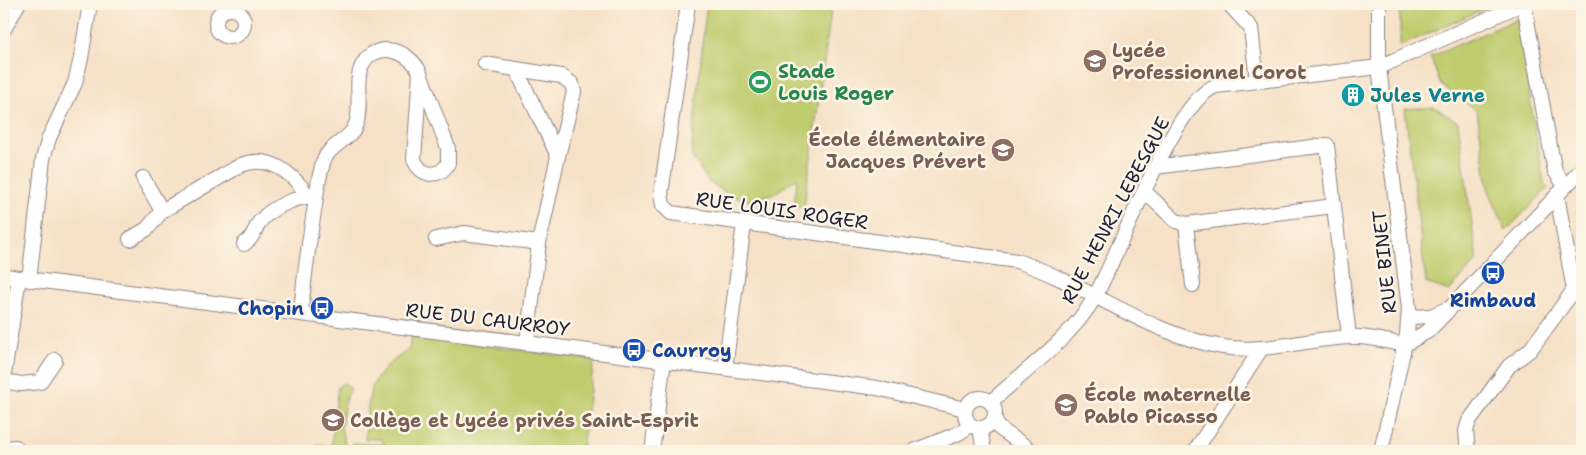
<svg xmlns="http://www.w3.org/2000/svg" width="1586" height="455" viewBox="0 0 1586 455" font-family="'Shantell Sans',sans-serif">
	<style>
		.green { fill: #bfcc6e; stroke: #707754 }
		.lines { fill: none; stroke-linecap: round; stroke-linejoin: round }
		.minor-casing { stroke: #8c8281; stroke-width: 16 }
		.minor { stroke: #fff; stroke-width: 14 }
		.labels { text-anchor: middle; stroke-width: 5; stroke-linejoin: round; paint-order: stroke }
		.education-label { font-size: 19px; font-weight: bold; fill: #785e54; stroke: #fcf5e5; text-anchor: start }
		.leisure-label { font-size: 19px; font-weight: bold; fill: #27864d; stroke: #fcf5e5; text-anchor: start }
		.culture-label { font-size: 19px; font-weight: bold; fill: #0d838f; stroke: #fcf5e5; text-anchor: start }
		.street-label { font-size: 19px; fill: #22223b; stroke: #fcf5e5 }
		.transit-label { font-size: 19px; font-weight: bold; fill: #164399; stroke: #fcf5e5 }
	</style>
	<rect width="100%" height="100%" fill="#fcf5e5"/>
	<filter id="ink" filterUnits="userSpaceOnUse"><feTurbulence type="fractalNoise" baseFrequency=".02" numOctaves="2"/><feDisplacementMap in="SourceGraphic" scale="10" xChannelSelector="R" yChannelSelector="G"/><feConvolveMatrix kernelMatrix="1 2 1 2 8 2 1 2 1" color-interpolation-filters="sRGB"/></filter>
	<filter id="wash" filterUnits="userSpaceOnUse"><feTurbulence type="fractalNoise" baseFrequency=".0096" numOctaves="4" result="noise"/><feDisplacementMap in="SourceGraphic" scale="20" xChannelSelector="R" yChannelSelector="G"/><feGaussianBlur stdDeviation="1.12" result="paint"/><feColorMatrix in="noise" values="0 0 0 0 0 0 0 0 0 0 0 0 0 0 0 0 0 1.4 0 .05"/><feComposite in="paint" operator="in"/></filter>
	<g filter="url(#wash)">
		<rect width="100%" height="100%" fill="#f6e1c7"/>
		<g class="green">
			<polygon points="711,4 832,4 804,207 794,206 797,178 774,194 751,201 731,196 709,182 691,155 706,10"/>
			<polygon points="1400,4 1495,4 1400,46"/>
			<polygon points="1517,19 1544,184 1548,188 1506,231 1488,188 1477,111 1441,85 1430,57"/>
			<polygon points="1434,107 1458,122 1477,261 1449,291 1426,283 1405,109"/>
			<path d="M 411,336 L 594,360 L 582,450 L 355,451 L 352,443 L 385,444 L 381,439 L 365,439 C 370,390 365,379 409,349 Z"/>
			<polygon points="344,383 351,389 345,400 341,428 347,451 313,451 317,444 331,446 338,387"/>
		</g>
	</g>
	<g filter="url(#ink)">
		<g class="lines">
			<g class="minor-casing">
				<g id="minor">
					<path d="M 688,4 L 661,194 L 663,205 L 671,213 L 1017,261 C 1088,285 1149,335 1223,347 C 1268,354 1311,337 1356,337 C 1372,337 1389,342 1404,345"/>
					<polyline points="1229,4 1251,28 1257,81"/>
					<polyline points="1379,4 1379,67 1409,308 1407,334 1381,451"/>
					<polyline points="1524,4 1552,157 1555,171 1565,186"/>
					<circle cx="230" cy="23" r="14"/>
					<polyline points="4,29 18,4"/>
					<polyline points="485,64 516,69 558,156 539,243 527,342"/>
					<polyline points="516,69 561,76 572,84 574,92 558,156"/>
					<polyline points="1155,167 1327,145 1349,337"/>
					<polyline points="143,178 162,211"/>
					<polyline points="1144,191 1176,221 1186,224 1334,206"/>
					<polyline points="1186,224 1193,285"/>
					<path d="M 130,239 L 147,229 L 162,211 L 241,165 C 270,154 293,174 308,196"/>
					<polyline points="436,239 464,233 539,243"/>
					<path d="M 244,244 C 257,235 253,228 262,219 C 273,207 299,195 315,197"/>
					<polyline points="4,276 877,388 965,409"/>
					<polyline points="29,280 43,159 49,138 75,83 81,58 90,4"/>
					<path d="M 301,314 C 304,277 309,241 315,205 C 317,190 319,174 324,160 C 330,144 350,141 356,124 C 363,106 353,81 363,64 C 377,39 411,51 420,73 L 448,148 L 448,163 C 440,179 420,177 414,159 L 420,73"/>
					<polyline points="1409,317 1431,316 1447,309"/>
					<polyline points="1404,345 1428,331 1438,321 1582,169"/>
					<polyline points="725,368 744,224"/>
					<polyline points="4,374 19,278"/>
					<polyline points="4,381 21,384 40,382 55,360"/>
					<circle cx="980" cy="413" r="15"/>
					<path d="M 991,402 C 1024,371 1070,339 1093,300 C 1118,258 1174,99 1216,86 L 1379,67 L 1522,4"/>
					<polyline points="994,419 999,428 1032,451"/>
					<polyline points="980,428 984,451"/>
					<polyline points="4,448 16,447 16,451"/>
					<polyline points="652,451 664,360"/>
					<polyline points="914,451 957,434 971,425"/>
					<polyline points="1195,451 1261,349"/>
					<polyline points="1468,451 1466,431 1469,421 1509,366 1530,350 1574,290 1557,195"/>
				</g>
			</g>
			<use href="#minor" class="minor"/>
		</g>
	</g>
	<defs>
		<g id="school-disc" transform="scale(1.25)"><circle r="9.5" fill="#8d6e63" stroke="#fcf5e5"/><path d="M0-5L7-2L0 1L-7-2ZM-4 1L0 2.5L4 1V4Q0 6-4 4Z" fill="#fff"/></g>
		<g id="stadium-disc" transform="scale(1.25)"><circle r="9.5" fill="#2e9e5b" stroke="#fcf5e5"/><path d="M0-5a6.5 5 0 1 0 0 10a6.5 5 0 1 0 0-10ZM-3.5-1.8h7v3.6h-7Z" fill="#fff"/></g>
		<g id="building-disc" transform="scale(1.25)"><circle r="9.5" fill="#0f9aa8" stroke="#fcf5e5"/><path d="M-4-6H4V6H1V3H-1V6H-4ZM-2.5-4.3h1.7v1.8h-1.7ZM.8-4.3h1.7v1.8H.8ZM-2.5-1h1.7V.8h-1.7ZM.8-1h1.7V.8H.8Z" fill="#fff"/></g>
		<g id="bus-disc" transform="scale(1.25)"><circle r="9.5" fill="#1a4fb4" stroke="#fcf5e5"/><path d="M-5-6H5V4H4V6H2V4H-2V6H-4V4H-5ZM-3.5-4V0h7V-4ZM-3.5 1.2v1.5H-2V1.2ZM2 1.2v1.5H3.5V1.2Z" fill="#fff"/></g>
	</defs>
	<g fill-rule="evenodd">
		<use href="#school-disc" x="1095" y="61"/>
		<use href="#stadium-disc" x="760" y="82"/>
		<use href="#building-disc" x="1353" y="95"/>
		<use href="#school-disc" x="1003" y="150"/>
		<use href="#bus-disc" x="1493" y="273"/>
		<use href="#bus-disc" x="322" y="308"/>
		<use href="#bus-disc" x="634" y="350"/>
		<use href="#school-disc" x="1066" y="405"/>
		<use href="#school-disc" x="333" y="420"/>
	</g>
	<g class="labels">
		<g class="education-label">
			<text x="1112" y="57">Lycée<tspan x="1112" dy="22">Professionnel Corot</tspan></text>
			<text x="986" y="146" text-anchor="end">École élémentaire<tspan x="986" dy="22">Jacques Prévert</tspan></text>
			<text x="1084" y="401">École maternelle<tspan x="1084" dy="22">Pablo Picasso</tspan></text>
			<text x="350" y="427">Collège et Lycée privés Saint-Esprit</text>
		</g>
		<g class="leisure-label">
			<text x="778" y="78">Stade<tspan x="778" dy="22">Louis Roger</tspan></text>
		</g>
		<g class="culture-label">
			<text x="1370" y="102">Jules Verne</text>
		</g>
		<g class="street-label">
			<text transform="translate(782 210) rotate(8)" y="7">RUE LOUIS ROGER</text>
			<text transform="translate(1115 210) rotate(-62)" y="7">RUE HENRI LEBESGUE</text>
			<text transform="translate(1384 262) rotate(-96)" y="7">RUE BINET</text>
			<text transform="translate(488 319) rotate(7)" y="7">RUE DU CAURROY</text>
		</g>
		<g class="transit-label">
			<text x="1493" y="307">Rimbaud</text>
			<text x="304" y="315" text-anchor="end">Chopin</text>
			<text x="652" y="357" text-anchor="start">Caurroy</text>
		</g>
	</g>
	<rect width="1586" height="455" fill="none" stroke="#fcf5e5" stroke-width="20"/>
</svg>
